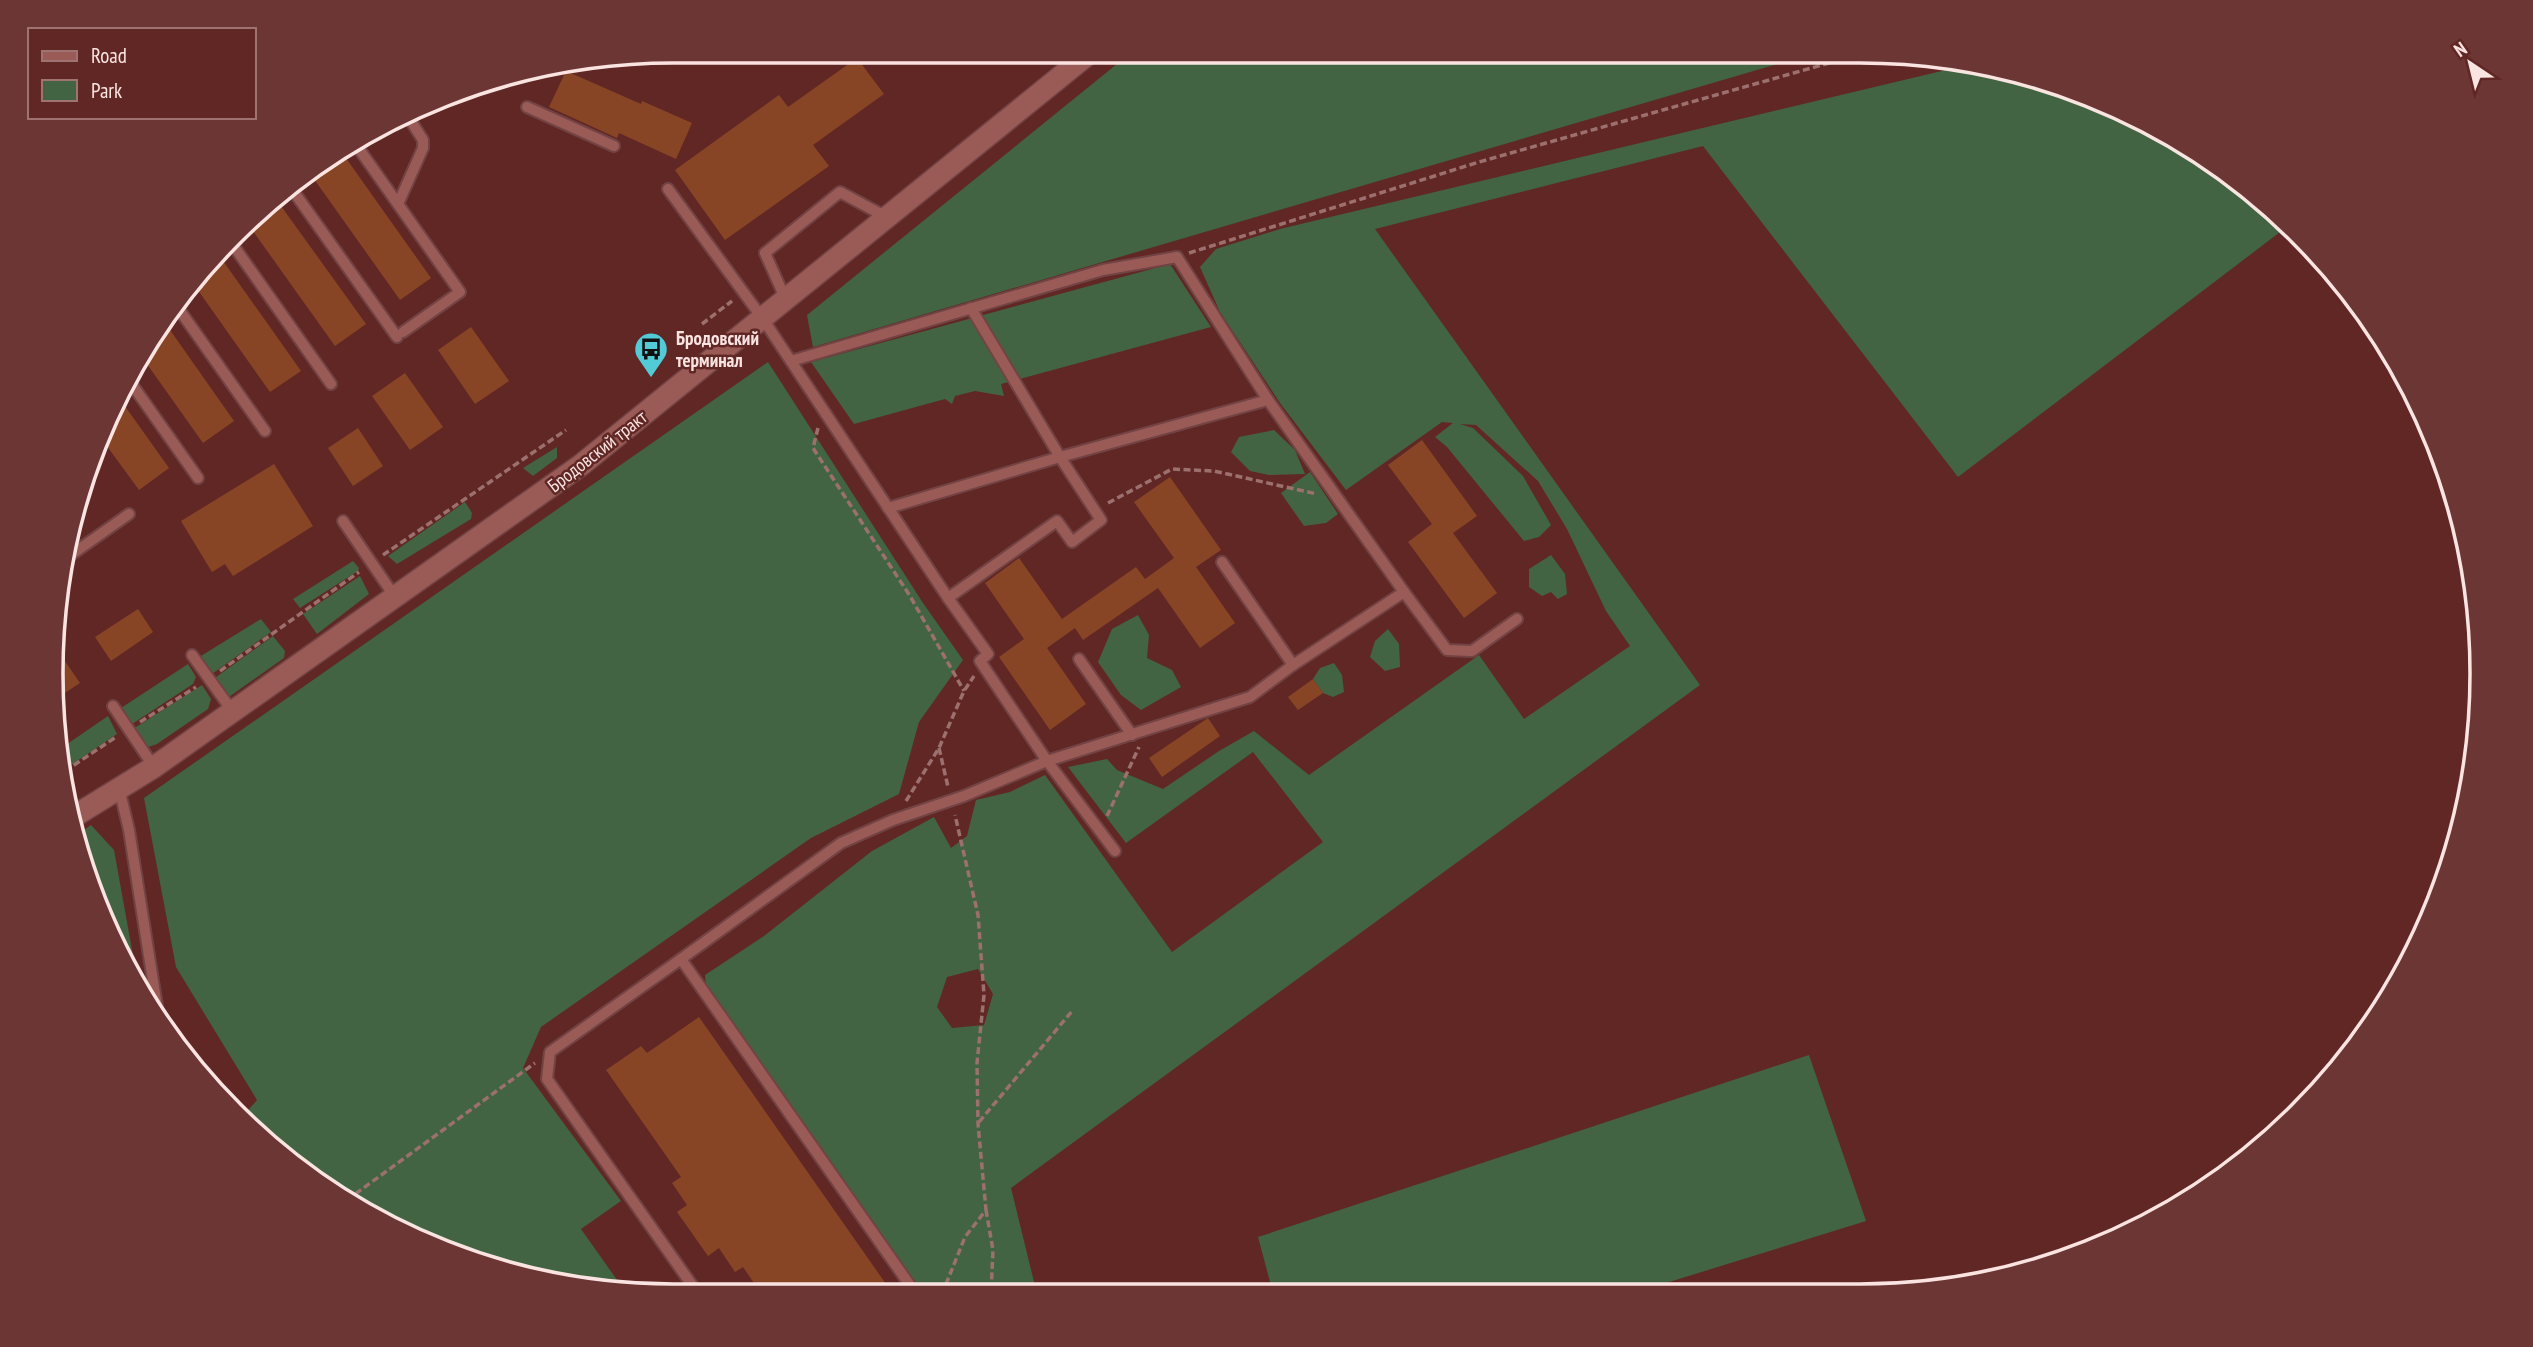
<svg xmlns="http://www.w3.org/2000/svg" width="2533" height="1347" viewBox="0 0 2533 1347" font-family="'PT Sans Narrow',sans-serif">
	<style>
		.green { fill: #426442; fill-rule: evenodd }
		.building { fill: #884526 }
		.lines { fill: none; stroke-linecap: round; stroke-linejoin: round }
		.service-casing { stroke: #724344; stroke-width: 14 }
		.tertiary-casing { stroke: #724344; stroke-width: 24 }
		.path { stroke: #9c706e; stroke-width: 3.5; stroke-dasharray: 7 3.5; stroke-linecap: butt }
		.service { stroke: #9a5b57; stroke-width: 10 }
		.tertiary { stroke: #9a5b57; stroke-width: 21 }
		.labels { text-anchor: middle; stroke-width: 5; stroke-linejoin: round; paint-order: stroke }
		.poi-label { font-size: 19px; font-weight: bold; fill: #fae4e2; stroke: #602725; text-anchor: start }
		.street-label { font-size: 19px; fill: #fae4e2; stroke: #602725 }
		.rim { fill: none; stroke: #fae4e2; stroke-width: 3.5 }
	</style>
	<rect width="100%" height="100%" fill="#602725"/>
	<g class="green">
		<polygon points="1133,51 1818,52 813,347 807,315"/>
		<path d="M 1971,64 L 2021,72 L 2135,115 L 2239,180 L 2288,226 L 1958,477 L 1703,146 L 1375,229 L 1700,685 L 1011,1188 L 1037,1294 L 923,1294 L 706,989 L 705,975 L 764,936 L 872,851 L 934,817 L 951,848 L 967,836 L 976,800 L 1010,792 L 1045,775 L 1172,952 L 1323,842 L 1253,752 L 1126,843 L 1068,767 L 1107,759 L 1117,770 L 1163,789 L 1219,751 L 1254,731 L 1309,775 L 1479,655 L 1524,719 L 1630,646 L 1606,611 L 1567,529 L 1538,481 L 1476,425 L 1460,424 L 1473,428 L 1523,476 L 1551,525 L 1539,537 L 1524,541 L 1447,447 L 1435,437 L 1453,423 L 1442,422 L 1346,490 L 1280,403 L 1220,312 L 1200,267 L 1216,249 L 1280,229 ZM 978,969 L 993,994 L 984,1025 L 952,1028 L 937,1007 L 947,977 Z"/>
		<polygon points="1170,264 1211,327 1001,384 1004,396 975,391 955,396 952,404 945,399 854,424 811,362"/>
		<polygon points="768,362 923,603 963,660 919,722 899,794 811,838 541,1027 523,1068 621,1201 581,1229 627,1294 512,1275 398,1232 294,1167 241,1118 257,1100 176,967 144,798"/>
		<polygon points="1274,430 1295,450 1305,474 1269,475 1250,471 1231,452 1239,437"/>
		<polygon points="557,447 557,458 533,476 523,468"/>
		<polygon points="1310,472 1338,514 1326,523 1304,526 1281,493"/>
		<polygon points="465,502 472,513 471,519 397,564 388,556"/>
		<polygon points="1551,555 1565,574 1567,594 1558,599 1551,592 1542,596 1529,587 1529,569"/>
		<polygon points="353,561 359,568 358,571 300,608 293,599"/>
		<polygon points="360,576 369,594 317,634 303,614"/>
		<polygon points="1138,615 1149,635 1147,658 1172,670 1181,687 1141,710 1121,695 1098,662 1112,629"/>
		<polygon points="261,619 271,632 209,676 196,659"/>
		<polygon points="1388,629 1399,644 1400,667 1385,671 1370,657 1375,641"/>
		<polygon points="273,636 285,651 284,658 226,699 212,680"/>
		<polygon points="1334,663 1342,675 1344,692 1333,697 1323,693 1313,679 1320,668"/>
		<polygon points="188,664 196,677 193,684 129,726 118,710"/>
		<polygon points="202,685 211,699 208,709 157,744 145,748 133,729"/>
		<polygon points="108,716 117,734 65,769 60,749"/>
		<polygon points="91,825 114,850 136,972 98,912 80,833"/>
		<polygon points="1809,1055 1866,1221 1637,1292 1273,1293 1258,1237"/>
	</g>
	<g class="building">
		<polygon points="857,58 884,94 813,145 829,166 725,240 675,170 779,95 788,107"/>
		<polygon points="566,71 641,104 642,101 692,123 676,159 619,133 617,138 549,107"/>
		<polygon points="343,154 431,278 400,300 309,172"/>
		<polygon points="276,199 366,324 335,346 250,227"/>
		<polygon points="221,258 301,371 270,392 195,286"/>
		<polygon points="163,320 234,421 203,443 142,357 155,328"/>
		<polygon points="471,327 509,381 475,404 438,350"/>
		<polygon points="405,373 443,427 410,450 372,396"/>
		<polygon points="122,402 169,468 139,490 104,442"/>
		<polygon points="358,428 383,466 353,486 328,448"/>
		<polygon points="1422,440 1477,516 1453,533 1497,593 1464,618 1408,542 1432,524 1388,465"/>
		<polygon points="274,464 313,526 233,576 225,564 212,572 181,521"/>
		<polygon points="1170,477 1221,550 1196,567 1235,623 1200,648 1158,588 1083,640 1075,628 1047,648 1086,704 1050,730 999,657 1024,639 985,583 1019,558 1062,619 1136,567 1145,579 1174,558 1134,502"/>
		<polygon points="138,609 153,632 111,661 95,637"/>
		<polygon points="58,651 80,683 54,700 54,693"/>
		<polygon points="1313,679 1323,693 1298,710 1288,697"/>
		<polygon points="1208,718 1220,736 1162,777 1149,758"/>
		<polygon points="699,1017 893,1294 762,1295 743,1267 735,1272 719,1248 708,1256 677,1212 687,1205 672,1183 681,1177 606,1070 641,1046 647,1053"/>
	</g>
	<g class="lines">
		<g class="service-casing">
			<g id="service">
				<polyline points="527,107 614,146"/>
				<polyline points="357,146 460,292 403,332"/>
				<polyline points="289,185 397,337"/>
				<polyline points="668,189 763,319 948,598 1057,521 1072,542 1101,520 1060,457 971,308"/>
				<polyline points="398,204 423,148 423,140 409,118"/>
				<polyline points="233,245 331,384"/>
				<polyline points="786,300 765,253 840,192 888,218"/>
				<polyline points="176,305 265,431"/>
				<polyline points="791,361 1103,270 1177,257 1268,400 1404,592 1293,665 1250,697 1047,761 964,796 893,820 841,843 681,959 916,1294"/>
				<polyline points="131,383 198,478"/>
				<polyline points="888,508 1060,457 1268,400"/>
				<polyline points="343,521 395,597"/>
				<polyline points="68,557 129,514"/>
				<polyline points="1222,562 1293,665"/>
				<polyline points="1404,592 1447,650 1472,651 1517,619"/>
				<polyline points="948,598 988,654 980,661 1047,761 1115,851"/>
				<polyline points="192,655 233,712"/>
				<polyline points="1079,659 1132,735"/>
				<polyline points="113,706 154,767"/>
				<polyline points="119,788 129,830 157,1006"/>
				<polyline points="681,959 550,1052 547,1079 699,1295"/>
			</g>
		</g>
		<g class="tertiary-casing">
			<polyline id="tertiary" points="76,815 154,767 581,465 1092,51"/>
		</g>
		<g class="path">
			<polyline points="1189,253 1479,162 1868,52"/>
			<polyline points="702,324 732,301"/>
			<polyline points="818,428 813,448 910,596 964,691"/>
			<polyline points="1108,503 1172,469 1214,471 1317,494"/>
			<polyline points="383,555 566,430"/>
			<polyline points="220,671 359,572"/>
			<polyline points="140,722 196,687"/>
			<polyline points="939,748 948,787"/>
			<polyline points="65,771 116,737"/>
			<polyline points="906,801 939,748 964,691 974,676"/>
			<polyline points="1107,816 1139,747"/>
			<polyline points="979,1122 1073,1010"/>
			<polyline points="347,1200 535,1063"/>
			<polyline points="986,1210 993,1250 991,1294"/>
			<polyline points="942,1294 965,1237 986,1210 978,1124 977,1063 984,995 978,915 955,815"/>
		</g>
		<use href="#service" class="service"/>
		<use href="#tertiary" class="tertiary"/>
	</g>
	<defs>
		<g id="bus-pin" transform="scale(1.75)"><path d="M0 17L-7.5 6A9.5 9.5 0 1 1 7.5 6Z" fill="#52cbd7" stroke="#602725"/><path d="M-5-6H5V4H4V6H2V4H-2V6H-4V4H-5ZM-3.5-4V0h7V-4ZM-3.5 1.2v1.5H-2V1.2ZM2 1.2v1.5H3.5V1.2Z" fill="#111"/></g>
	</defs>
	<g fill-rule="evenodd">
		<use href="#bus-pin" x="651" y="349"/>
	</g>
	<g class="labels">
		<g class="poi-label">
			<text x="676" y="345">Бродовский<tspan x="676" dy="22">терминал</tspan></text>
		</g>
		<g class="street-label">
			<text transform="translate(597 451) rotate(-38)" y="7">Бродовский тракт</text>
		</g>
	</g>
	<path d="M0 0H2533V1347H0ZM673 63H1860A610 610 0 0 1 2470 673V674A610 610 0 0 1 1860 1284H673A610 610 0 0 1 63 674V673A610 610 0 0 1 673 63Z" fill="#6c3634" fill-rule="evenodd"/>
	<path class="rim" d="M673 63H1860A610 610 0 0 1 2470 673V674A610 610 0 0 1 1860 1284H673A610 610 0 0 1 63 674V673A610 610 0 0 1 673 63Z"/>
	<rect x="28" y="28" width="228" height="91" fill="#602725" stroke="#9e7371" stroke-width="2"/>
	<rect x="42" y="51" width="35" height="10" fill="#9a5b57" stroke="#9e7371" stroke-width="2"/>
	<text x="91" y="63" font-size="21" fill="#fae4e2">Road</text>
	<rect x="42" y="80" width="35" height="21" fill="#426442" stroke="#9e7371" stroke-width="2"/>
	<text x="91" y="98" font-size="21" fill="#fae4e2">Park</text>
	<g transform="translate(2470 63) rotate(325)" stroke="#602725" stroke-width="5" paint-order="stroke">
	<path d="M0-5L12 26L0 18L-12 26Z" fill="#fae4e2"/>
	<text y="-10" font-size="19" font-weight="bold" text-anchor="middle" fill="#fae4e2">N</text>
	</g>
</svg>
